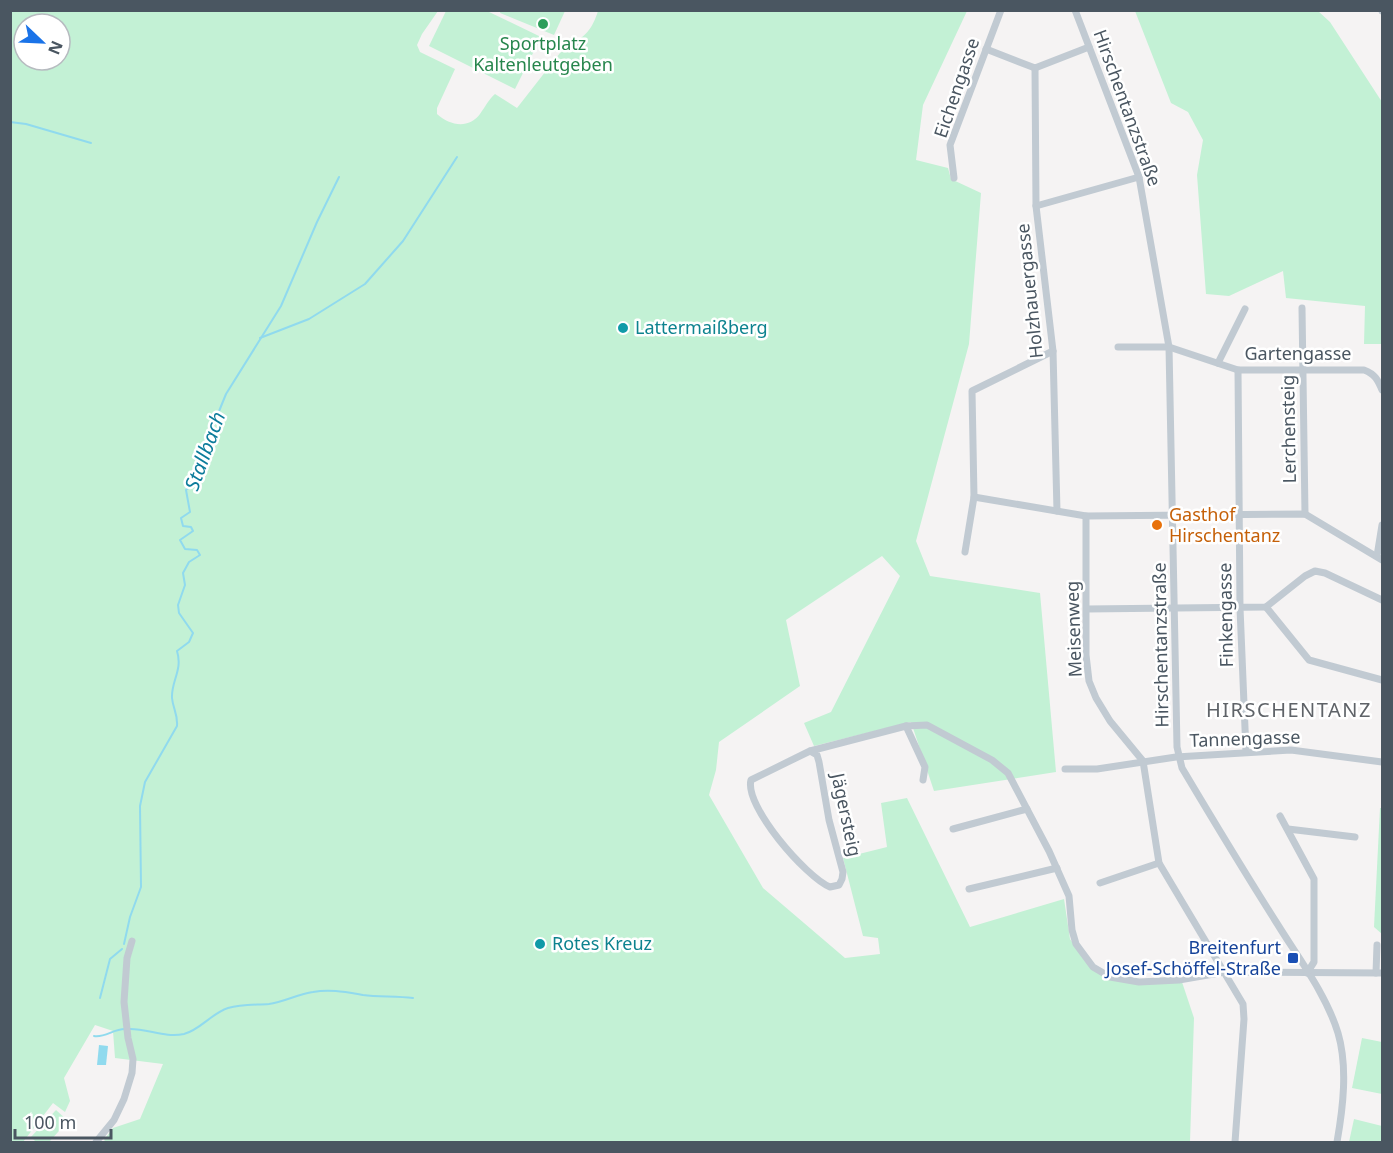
<svg xmlns="http://www.w3.org/2000/svg" width="1393" height="1153" viewBox="0 0 1393 1153" font-family="'Noto Sans',sans-serif">
	<style>
		.green { fill: #c3f1d5; fill-rule: evenodd }
		.water { fill: #90daee }
		.lines { fill: none; stroke-linecap: round; stroke-linejoin: round }
		.stream { stroke: #90daee; stroke-width: 2 }
		.street { stroke: #c1cad2; stroke-width: 7 }
		.leisure-dot { fill: #2e9e5b; stroke: #fff; stroke-width: 2 }
		.culture-dot { fill: #0f9aa8; stroke: #fff; stroke-width: 2 }
		.food-dot { fill: #e8710a; stroke: #fff; stroke-width: 2 }
		.transit-dot { fill: #1a4fb4; stroke: #fff; stroke-width: 2 }
		.labels { text-anchor: middle; stroke-width: 5; stroke-linejoin: round; paint-order: stroke }
		.leisure-label { font-size: 18px; fill: #27864d; stroke: #fff }
		.street-label { font-size: 18px; fill: #4a5661; stroke: #fff }
		.culture-label { font-size: 18px; fill: #0d838f; stroke: #fff; text-anchor: start }
		.food-label { font-size: 18px; fill: #c56008; stroke: #fff; text-anchor: start }
		.transit-label { font-size: 18px; fill: #164399; stroke: #fff; text-anchor: end }
		.water-label { font-size: 20px; font-style: italic; fill: #0c7c9b; stroke: #fff }
		.neighbourhood-label { font-size: 20px; letter-spacing: 1.5px; fill: #5f6368; stroke: #fff }
	</style>
	<rect width="100%" height="100%" fill="#f5f3f3"/>
	<g class="green">
		<polygon points="501,10 565,10 565,11 554,35 500,13"/>
		<path d="M 10,11 L 438,11 L 422,34 L 417,45 L 420,52 L 455,69 L 437,108 L 437,114 C 450,126 469,129 480,114 C 485,107 489,99 495,94 L 517,108 L 567,44 C 585,40 593,27 598,11 L 967,11 L 923,105 L 916,160 L 948,168 L 951,179 L 981,193 L 969,344 L 916,541 L 930,576 L 1040,593 L 1056,772 L 934,791 L 911,722 L 814,746 L 804,723 L 831,712 L 900,576 L 882,556 L 786,620 L 800,686 L 719,742 L 716,770 L 709,795 L 763,888 L 845,958 L 880,954 L 878,938 L 863,936 L 843,858 L 887,847 L 881,803 L 907,798 L 970,927 L 1064,899 L 1070,939 L 1091,968 L 1107,978 L 1182,982 L 1194,1018 L 1190,1142 L 106,1142 L 104,1140 L 113,1128 L 140,1119 L 163,1064 L 115,1058 L 113,1031 L 95,1025 L 64,1078 L 70,1101 L 65,1112 L 53,1103 L 23,1142 L 11,1142 ZM 24,24 L 60,24 L 60,60 L 24,60 Z"/>
		<polygon points="446,11 487,11 541,37 515,89 429,46"/>
		<polygon points="1135,11 1318,11 1330,22 1382,102 1382,344 1364,344 1365,306 1286,298 1283,271 1229,296 1206,294 1197,175 1203,140 1188,112 1171,103"/>
		<polygon points="1380,808 1382,808 1382,934 1374,927"/>
		<polygon points="1362,1038 1382,1042 1382,1094 1352,1088"/>
		<polygon points="56,1110 68,1121 49,1142 36,1142 31,1137"/>
		<polygon points="1354,1119 1382,1126 1382,1142 1349,1142"/>
	</g>
	<polygon class="water" points="99,1045 108,1046 106,1065 97,1065"/>
	<g class="lines">
		<g class="stream">
			<polyline points="10,122 26,124 91,143"/>
			<polyline points="260,338 309,319 365,284 403,241 457,157"/>
			<path d="M 124,944 L 130,917 L 141,887 L 140,806 L 145,782 L 177,726 C 178,714 173,709 172,698 C 171,681 183,670 177,651 L 189,642 L 193,633 L 179,613 L 178,605 L 185,585 L 183,573 L 189,562 L 200,555 L 197,550 L 185,549 L 180,540 L 193,531 L 191,527 L 183,526 L 181,518 L 190,512 L 186,490 L 196,480 L 198,463 L 226,394 L 281,306 L 317,222 L 339,177"/>
			<polyline points="100,998 110,959 122,949"/>
			<path d="M 130,1029 C 149,1029 165,1038 184,1034 C 200,1030 212,1013 228,1008 C 242,1004 255,1005 269,1004 C 284,1002 298,994 313,992 C 330,989 345,992 363,995 C 379,997 396,996 413,998"/>
			<path d="M 94,1036 C 105,1038 113,1029 125,1029"/>
		</g>
		<g class="street">
			<path d="M 1075,10 L 1139,177 L 1169,347 L 1177,747 L 1182,768 C 1213,820 1245,873 1278,925 C 1299,959 1326,994 1338,1033 C 1348,1067 1343,1108 1337,1142"/>
			<polyline points="1382,10 1382,11"/>
			<polyline points="986,49 1035,68 1089,47"/>
			<polyline points="1035,68 1036,206 1053,351 1057,511"/>
			<polyline points="954,178 950,145 1001,10"/>
			<polyline points="1036,206 1139,177"/>
			<polyline points="1302,308 1305,514"/>
			<path d="M 1118,347 L 1169,347 L 1238,370 L 1364,370 C 1375,374 1378,380 1382,390"/>
			<polyline points="1218,363 1245,309"/>
			<polyline points="1238,370 1240,608 1246,752"/>
			<polyline points="974,497 1086,516 1305,514 1382,560"/>
			<polyline points="1086,516 1086,655 1089,681 1096,698 1110,721 1143,761 1159,863 1243,1004 1244,1019 1235,1142"/>
			<polyline points="965,552 974,497 972,391 1053,351"/>
			<polyline points="1377,556 1382,525"/>
			<polyline points="1266,607 1309,660 1382,680"/>
			<polyline points="1087,609 1266,607 1305,576 1315,571 1325,573 1382,600"/>
			<polyline points="906,726 925,767 923,780"/>
			<path d="M 810,751 L 817,755 L 819,762 L 829,820 L 843,872 L 842,879 L 839,885 L 830,887 C 806,877 744,806 751,780 L 810,751 L 906,726 L 927,725 L 992,760 L 1008,773 L 1049,851 L 1069,896 L 1072,930 L 1076,944 L 1093,967 L 1110,977 L 1139,982 L 1179,980 L 1225,972 L 1382,973"/>
			<polyline points="1065,769 1097,769 1176,757 1291,750 1382,762"/>
			<polyline points="1280,816 1314,879 1314,962 1307,973"/>
			<polyline points="953,829 1027,809"/>
			<polyline points="1288,829 1355,837"/>
			<polyline points="1100,883 1159,863"/>
			<polyline points="969,889 1057,868"/>
			<polyline points="1376,973 1377,945"/>
			<polyline points="96,1142 114,1120 124,1099 132,1073 133,1059 128,1038 124,1002 127,958 132,941"/>
		</g>
	</g>
	<circle class="leisure-dot" cx="543" cy="24" r="6"/>
	<g class="culture-dot">
		<circle cx="623" cy="328" r="6"/>
		<circle cx="540" cy="944" r="6"/>
	</g>
	<circle class="food-dot" cx="1157" cy="525" r="6"/>
	<rect class="transit-dot" x="1287" y="952" width="12" height="12" rx="3"/>
	<g class="labels">
		<g class="leisure-label">
			<text x="543" y="50">Sportplatz<tspan x="543" dy="21">Kaltenleutgeben</tspan></text>
		</g>
		<g class="street-label">
			<text transform="translate(957 88) rotate(-71)" y="6">Eichengasse</text>
			<text transform="translate(1127 108) rotate(70)" y="6">Hirschentanzstraße</text>
			<text transform="translate(1030 291) rotate(-96)" y="6">Holzhauergasse</text>
			<text x="1298" y="360">Gartengasse</text>
			<text transform="translate(1289 429) rotate(-91)" y="6">Lerchensteig</text>
			<text transform="translate(1226 615) rotate(-91)" y="6">Finkengasse</text>
			<text transform="translate(1074 629) rotate(-92)" y="6">Meisenweg</text>
			<text transform="translate(1161 645) rotate(-91)" y="6">Hirschentanzstraße</text>
			<text transform="translate(1245 739) rotate(-2)" y="6">Tannengasse</text>
			<text transform="translate(846 815) rotate(78)" y="6">Jägersteig</text>
		</g>
		<g class="culture-label">
			<text x="635" y="334">Lattermaißberg</text>
			<text x="552" y="950">Rotes Kreuz</text>
		</g>
		<g class="food-label">
			<text x="1169" y="521">Gasthof<tspan x="1169" dy="21">Hirschentanz</tspan></text>
		</g>
		<g class="transit-label">
			<text x="1281" y="954">Breitenfurt<tspan x="1281" dy="21">Josef-Schöffel-Straße</tspan></text>
		</g>
		<g class="water-label">
			<text transform="translate(205 451) rotate(-70)" y="7">Stallbach</text>
		</g>
		<g class="neighbourhood-label">
			<text x="1289" y="717">HIRSCHENTANZ</text>
		</g>
	</g>
	<rect width="1393" height="1153" fill="none" stroke="#4a5661" stroke-width="24"/>
	<g transform="translate(42 42) rotate(113)"><circle r="28" fill="#ffffff" stroke="#b7bbc0" stroke-width="1.5"/>
	<path d="M0-4.5L10 22L0 15L-10 22Z" fill="#1a73e8"/>
	<text y="-9" font-size="16" font-weight="bold" text-anchor="middle" fill="#4a5661">N</text>
	</g>
	<path d="M15 1129v9h96v-9" fill="none" stroke="#4a5661" stroke-width="3"/>
	<text x="24" y="1129" font-size="18" fill="#4a5661" stroke="#ffffff" stroke-width="4.5" paint-order="stroke">100 m</text>
</svg>
